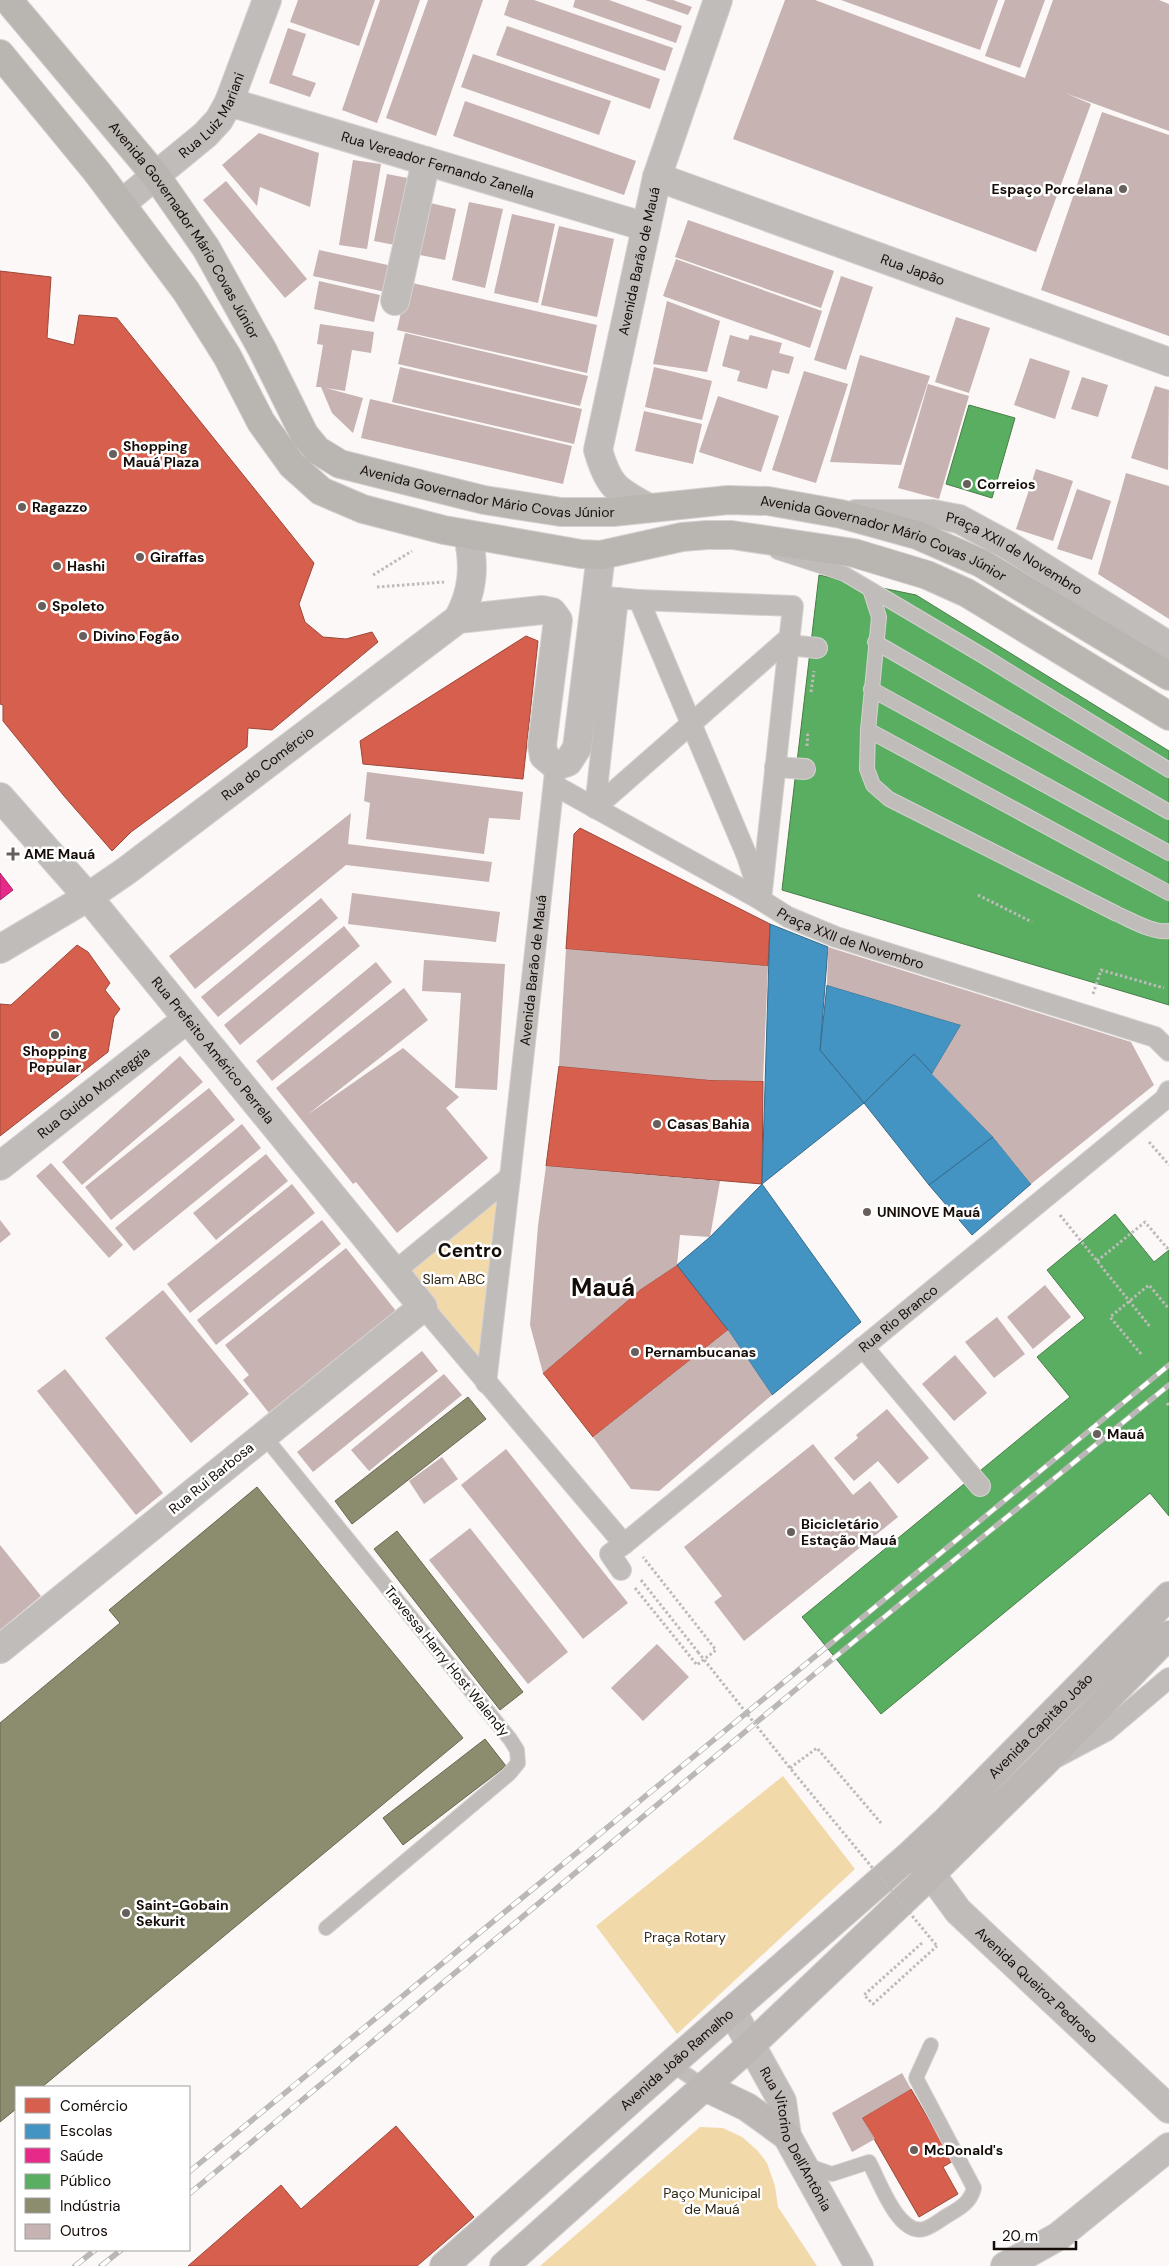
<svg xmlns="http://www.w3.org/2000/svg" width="1169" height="2266" viewBox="0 0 1169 2266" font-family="'DM Sans',sans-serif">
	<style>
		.green { fill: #f2d9aa }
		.shops { fill: #d6604d; stroke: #9c4739 }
		.schools { fill: #4393c3; stroke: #366b8b }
		.health { fill: #e7298a; stroke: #a82163 }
		.public { fill: #5aae61; stroke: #467e47 }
		.industry { fill: #8c8c6e; stroke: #696650 }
		.building { fill: #c7b3b1 }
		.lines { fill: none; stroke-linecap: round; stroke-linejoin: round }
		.service-casing { stroke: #d6d2d2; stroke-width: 16 }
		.pedestrian-casing { stroke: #d6d2d2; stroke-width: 22 }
		.minor-casing { stroke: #d6d2d2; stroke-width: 30 }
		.tertiary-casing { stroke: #d6d2d2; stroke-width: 30 }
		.secondary-casing { stroke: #d6d2d2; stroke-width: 30 }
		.primary-casing { stroke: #d6d2d2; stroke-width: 30 }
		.trunk-casing { stroke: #d6d2d2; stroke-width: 30 }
		.path { stroke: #bdbbb9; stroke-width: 3; stroke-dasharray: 2.5 2.5; stroke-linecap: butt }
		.service { stroke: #c0bcba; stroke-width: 14 }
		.pedestrian { stroke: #c0bcba; stroke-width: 20 }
		.minor { stroke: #c0bcba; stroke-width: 28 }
		.tertiary { stroke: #c0bcba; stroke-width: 28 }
		.secondary { stroke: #bfbcb9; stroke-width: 28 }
		.primary { stroke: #b9b5b1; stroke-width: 28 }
		.trunk { stroke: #bcb7b4; stroke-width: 28 }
		.rail-casing { stroke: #bab7b6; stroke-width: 5.5 }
		.rail { stroke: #fff; stroke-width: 4; stroke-dasharray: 11; stroke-linecap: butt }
		.path-bridge { stroke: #bdbbb9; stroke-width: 3; stroke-dasharray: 2.5 2.5; stroke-linecap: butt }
		.poi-dot { fill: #665f5c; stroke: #fff; stroke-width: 2 }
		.labels { text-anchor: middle; stroke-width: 5; stroke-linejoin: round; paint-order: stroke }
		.street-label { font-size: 14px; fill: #160d09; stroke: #fff }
		.poi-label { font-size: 14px; font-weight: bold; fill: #160d09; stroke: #fff; text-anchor: start }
		.park-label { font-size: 14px; fill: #312817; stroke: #fff }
		.district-label { font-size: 19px; font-weight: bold; fill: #160d09; stroke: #fff }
		.town-label { font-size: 24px; font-weight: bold; fill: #160d09; stroke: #fff }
	</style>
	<rect width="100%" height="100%" fill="#fbf8f7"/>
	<g class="green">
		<polygon points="503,1189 480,1367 404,1274"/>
		<polygon points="783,1776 855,1869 677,2034 596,1926"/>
		<polygon points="700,2127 723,2128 742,2137 757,2150 767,2163 775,2186 778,2207 817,2266 540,2266"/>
	</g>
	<g class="shops">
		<polygon points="0,271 51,277 47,338 74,345 79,315 117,318 314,563 299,604 305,622 323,637 346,639 372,632 378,642 272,730 248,728 247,747 131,832 112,851 64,796 3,721 3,705 0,704"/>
		<polygon points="526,636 538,641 523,779 363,764 360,741"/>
		<polygon points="580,828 770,924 768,966 566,949 574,834"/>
		<polygon points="77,945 88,952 110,983 105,990 120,1009 114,1017 108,1052 0,1136 0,1004 11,1005"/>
		<polygon points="559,1066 710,1080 763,1081 762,1184 546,1166"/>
		<polygon points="677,1265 728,1330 593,1437 543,1373 641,1289"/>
		<polygon points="911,2089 953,2161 943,2167 958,2194 919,2217 862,2118"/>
		<polygon points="396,2126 474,2217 417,2266 188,2266 281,2185 301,2209"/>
	</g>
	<g class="schools">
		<polygon points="770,924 828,947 820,1050 864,1103 762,1184"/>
		<polygon points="827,985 961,1025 932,1074 914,1054 864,1103 820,1050"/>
		<polygon points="914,1054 993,1137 929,1185 864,1103"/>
		<polygon points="993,1137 1031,1184 972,1235 929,1185"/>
		<polygon points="762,1184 861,1322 772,1395 728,1330 677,1265 710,1237"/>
	</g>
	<polygon class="health" points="0,873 13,890 0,900"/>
	<g class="public">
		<polygon points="969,405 1015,418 992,498 946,484"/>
		<polygon points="819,575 916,595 1169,751 1169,1005 782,890"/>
		<polygon points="1115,1214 1154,1262 1169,1250 1169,1516 1150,1493 881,1714 802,1617 1070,1397 1037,1357 1085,1318 1047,1270"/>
	</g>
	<g class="industry">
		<polygon points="468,1397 486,1419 352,1524 335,1501"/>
		<polygon points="257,1487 463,1738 42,2087 16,2087 16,2109 0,2122 0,1723 120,1623 109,1610"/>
		<polygon points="397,1531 523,1692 500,1710 374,1549"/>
		<polygon points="485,1739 506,1766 403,1845 383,1818"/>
	</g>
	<g class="building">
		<polygon points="298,0 375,0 359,46 290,22"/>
		<polygon points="380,0 420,0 377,123 342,110"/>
		<polygon points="428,0 483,0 436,136 386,118"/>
		<polygon points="509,0 534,0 673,48 665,71 504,15"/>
		<polygon points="575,0 609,0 682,26 676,43 573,7"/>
		<polygon points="645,0 673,0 692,7 688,15"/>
		<polygon points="785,0 815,0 1025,78 1053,0 1159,0 1169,4 1169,131 1065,93 1091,104 1036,252 733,139"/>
		<polygon points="841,0 998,0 980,50"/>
		<polygon points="1005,0 1045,0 1020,68 985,56"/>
		<polygon points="507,26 660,79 650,109 496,55"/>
		<polygon points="288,28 306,34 292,75 316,83 310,97 269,83"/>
		<polygon points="473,54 611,101 599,135 461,87"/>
		<polygon points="465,101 636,161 624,195 453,136"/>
		<polygon points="1102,112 1169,135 1169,336 1041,290"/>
		<polygon points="259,133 319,153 310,207 260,187 257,206 222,165"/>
		<polygon points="353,160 381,164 367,249 339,245"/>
		<polygon points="387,174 413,179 400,246 374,241"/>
		<polygon points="226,181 307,279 285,298 203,200"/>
		<polygon points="426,202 456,209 445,260 415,254"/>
		<polygon points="469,202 503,209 485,288 452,280"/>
		<polygon points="512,214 555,224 538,303 494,293"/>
		<polygon points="688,220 834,271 821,308 675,257"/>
		<polygon points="559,226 614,239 597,317 541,305"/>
		<polygon points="319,250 397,267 390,293 313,276"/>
		<polygon points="676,259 822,311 810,348 663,296"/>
		<polygon points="841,276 873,287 846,370 814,360"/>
		<polygon points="319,281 380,295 374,322 314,309"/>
		<polygon points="408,282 597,325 587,373 397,330"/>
		<polygon points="667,301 720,321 707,372 653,364"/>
		<polygon points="956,317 990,328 969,393 935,382"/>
		<polygon points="320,324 374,332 371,353 352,350 345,391 326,388 363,398 353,433 332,413 321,387 316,387 323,345 317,344"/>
		<polygon points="405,333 588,376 580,406 398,364"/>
		<polygon points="730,335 748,340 750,335 782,343 779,353 794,357 789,374 772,370 767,389 737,381 740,371 722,366"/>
		<polygon points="860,355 930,376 901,465 830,462"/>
		<polygon points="1030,358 1070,371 1055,419 1014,405"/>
		<polygon points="400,367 582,409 574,444 392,402"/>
		<polygon points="654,367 712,381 702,420 645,407"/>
		<polygon points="804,371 848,384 816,483 772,470"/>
		<polygon points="1082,377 1108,385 1098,417 1071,409"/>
		<polygon points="928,384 969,396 939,499 898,488"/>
		<polygon points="1155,386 1169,390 1168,470 1131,458"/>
		<polygon points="718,396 779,416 761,472 699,452"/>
		<polygon points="370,399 572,446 563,484 361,438"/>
		<polygon points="644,411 702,424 693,464 635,451"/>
		<polygon points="1036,469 1073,481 1053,541 1016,529"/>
		<polygon points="1126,473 1169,486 1169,619 1098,574"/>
		<polygon points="1077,489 1111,501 1092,560 1057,549"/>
		<polygon points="367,772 523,792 520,820 489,818 484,854 366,839 370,803 364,801"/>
		<polygon points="351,813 348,844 492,862 489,882 346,865 195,989 169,956"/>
		<polygon points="352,893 500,912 496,942 348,924"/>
		<polygon points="321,898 338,918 218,1017 201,997"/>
		<polygon points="344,926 360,946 240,1045 224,1025"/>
		<polygon points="828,947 1131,1042 1154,1085 1031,1184 993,1137 932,1074 961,1025 827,985"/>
		<polygon points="566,949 768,966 763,1081 710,1080 559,1066"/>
		<polygon points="424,960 505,964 497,1090 455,1088 461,993 422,991"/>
		<polygon points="376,962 392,982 272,1081 256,1061"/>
		<polygon points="404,988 428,1020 307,1115 403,1048 459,1097 446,1108 488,1158 397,1233 356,1182 353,1184 276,1088"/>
		<polygon points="180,1056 203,1082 82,1185 62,1162"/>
		<polygon points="209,1088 235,1120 111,1220 85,1187"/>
		<polygon points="242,1124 261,1148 134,1251 115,1228"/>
		<polygon points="266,1154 288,1181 216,1240 193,1213"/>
		<polygon points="51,1163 123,1245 109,1258 36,1176"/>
		<polygon points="546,1166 720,1181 710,1237 680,1235 677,1265 641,1289 543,1373 530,1325 538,1226"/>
		<polygon points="292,1184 315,1213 190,1313 167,1284"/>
		<polygon points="0,1220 11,1234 0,1243"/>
		<polygon points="322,1220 341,1244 216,1345 197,1320"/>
		<polygon points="346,1248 396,1311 269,1413 243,1380 249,1375 225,1345"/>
		<polygon points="1045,1285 1071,1317 1033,1349 1007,1317"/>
		<polygon points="163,1290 249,1394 191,1443 105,1338"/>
		<polygon points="997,1317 1025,1354 994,1378 965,1342"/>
		<polygon points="728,1330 772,1395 659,1491 631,1489 593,1437"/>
		<polygon points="422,1351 438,1371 313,1472 297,1452"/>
		<polygon points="955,1355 987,1393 954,1421 922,1384"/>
		<polygon points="65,1369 163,1493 136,1515 37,1391"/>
		<polygon points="444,1374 462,1395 369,1471 351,1450"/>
		<polygon points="887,1409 929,1458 898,1484 878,1461 854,1481 834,1458 858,1438 856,1435"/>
		<polygon points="813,1444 853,1495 870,1481 898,1517 744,1641 714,1602 722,1596 684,1547"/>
		<polygon points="506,1449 628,1603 583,1639 461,1485"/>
		<polygon points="442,1457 458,1479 424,1504 409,1481"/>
		<polygon points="470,1528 568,1652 528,1684 429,1560"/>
		<polygon points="0,1545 41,1596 0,1630"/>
		<polygon points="657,1644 689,1677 643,1721 611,1688"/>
		<polygon points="902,2073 911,2089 862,2118 875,2139 852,2152 832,2113"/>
	</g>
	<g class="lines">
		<g class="service-casing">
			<g id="service">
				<polyline points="777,552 845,574 985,657 1169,770"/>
				<path d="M 870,589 L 879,617 L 868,730 L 867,769 L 873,785 L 889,799 L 1117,914 C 1133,921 1152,933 1169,931"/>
				<polyline points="875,642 1169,812"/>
				<polyline points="871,689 1169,853"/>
				<polyline points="868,730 1169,893"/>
				<polyline points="264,1436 510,1739 517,1750 518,1763 509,1774 326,1928"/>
				<polyline points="671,2064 705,2087"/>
				<path d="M 806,2165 L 832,2174 L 869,2162 C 879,2180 898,2236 924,2229 C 931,2227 939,2221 945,2217 C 958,2209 970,2204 974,2188 L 916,2078 L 931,2045"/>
			</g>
		</g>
		<g class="pedestrian-casing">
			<g id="pedestrian">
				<polyline points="595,596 639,600 747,856 759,893"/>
				<polyline points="639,600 793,606 761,900"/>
				<polyline points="789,645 817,648"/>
				<polyline points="775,767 805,769"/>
				<path id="s1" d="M 554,785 L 761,900 L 788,917 L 836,937 L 1155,1037 L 1169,1051"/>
				<polyline points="595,808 790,637"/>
				<polyline points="595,808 618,598"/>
				<path id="s2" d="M 510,1177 L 555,772"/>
				<polyline points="394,1272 510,1177 486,1383"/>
				<polyline points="423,1307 624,1544 610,1554 621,1570"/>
				<polyline points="863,1347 980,1486"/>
				<path id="s3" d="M 624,1544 L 1165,1099 L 1169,1091"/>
				<polyline points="1057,1757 1106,1731 1169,1678"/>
			</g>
		</g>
		<g class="minor-casing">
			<g id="minor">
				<path id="s4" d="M 229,102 L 646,227"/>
				<path id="s5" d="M 657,177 L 1169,362"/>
				<polyline points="395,301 426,161"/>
				<polyline points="458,619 542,610 552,612 558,620 542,745 544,756 556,766 568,762 577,748 601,555"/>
				<path id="s6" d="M 0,797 L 88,897 L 423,1307 L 0,1649"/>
				<path id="s7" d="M 0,1166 L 187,1019"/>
			</g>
		</g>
		<g class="tertiary-casing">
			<g id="tertiary">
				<path id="s8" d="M 0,949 L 88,897 L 126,871 L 458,619 C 473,592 475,566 468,536"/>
				<path id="s9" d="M 914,1857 L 931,1874 L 958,1911 L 1169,2109"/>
				<path id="s10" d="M 732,2011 L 782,2101 L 787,2136 L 859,2266"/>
				<polyline points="1005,2266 1059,2236 1169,2147"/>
			</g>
		</g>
		<g class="secondary-casing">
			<g id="secondary">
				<path id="s11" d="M 121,204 L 205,135 L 219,120 L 229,102 L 267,0"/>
				<path id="s12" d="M 647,507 C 615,490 608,485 598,450 L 657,177 L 718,0"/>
				<path id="s13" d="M 856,514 L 933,514 L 959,519 L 1009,546 L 1169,646"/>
			</g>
		</g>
		<g class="primary-casing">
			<g id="primary">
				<path id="s14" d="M 8,0 L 156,176 L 206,248 L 262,349 L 304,434 L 317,450 L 340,464 L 484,500 L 561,512 L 613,512 L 728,500 L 768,501 L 841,514 L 917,535 L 981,563 L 1169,676"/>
				<polyline points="0,54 97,172 186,291 227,356 261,422 292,465 321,491 363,509 444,530 581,554 601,555 682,537 707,535 732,535 854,553 927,575 967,593 1169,716"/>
			</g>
		</g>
		<g class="trunk-casing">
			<g id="trunk">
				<polyline points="705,2087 747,2107 787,2136"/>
				<path id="s15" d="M 444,2266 L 671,2064 L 911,1854 L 944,1823 L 1169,1596"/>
				<polyline points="504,2266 751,2045 931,1874 1042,1765 1169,1635"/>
			</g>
		</g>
		<g class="path">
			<polyline points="373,575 412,551"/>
			<polyline points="377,587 444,582"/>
			<polyline points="811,692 814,671"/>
			<polyline points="807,746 808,731"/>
			<polyline points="978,895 1032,922"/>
			<polyline points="1093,994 1101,970 1164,988"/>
			<polyline points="1149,1142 1169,1165"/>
			<polyline points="1060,1215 1151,1328"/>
			<polyline points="1097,1261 1145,1222 1167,1248 1169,1246"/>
			<polyline points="1141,1354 1110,1317 1149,1285 1169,1309"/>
			<polyline points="1167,1403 1169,1406"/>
			<polyline points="641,1580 698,1652"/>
			<polyline points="635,1588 697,1665 716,1650 643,1557"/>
			<polyline points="790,1768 817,1748 881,1823"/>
			<polyline points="922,1943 864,1995 873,2004 937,1946"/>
		</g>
		<use href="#service" class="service"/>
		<use href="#pedestrian" class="pedestrian"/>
		<use href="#minor" class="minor"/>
		<use href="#tertiary" class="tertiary"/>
		<use href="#secondary" class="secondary"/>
		<use href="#primary" class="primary"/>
		<use href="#trunk" class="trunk"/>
		<g class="rail-casing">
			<g id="rail">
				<polyline points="189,2172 1169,1365"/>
				<polyline points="189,2194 829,1662 1169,1385"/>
				<polyline points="75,2266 95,2250"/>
				<polyline points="101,2266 121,2250"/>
			</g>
		</g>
		<use href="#rail" class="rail"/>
		<polyline class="path-bridge" points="698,1652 790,1768 937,1946"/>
	</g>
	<g class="poi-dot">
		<circle cx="1123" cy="189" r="5"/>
		<circle cx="113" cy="454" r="5"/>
		<circle cx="967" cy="484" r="5"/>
		<circle cx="22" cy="507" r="5"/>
		<circle cx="140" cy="557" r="5"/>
		<circle cx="57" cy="566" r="5"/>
		<circle cx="42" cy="606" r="5"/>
		<circle cx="83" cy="636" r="5"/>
		<path d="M10.5 846.5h5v5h5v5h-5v5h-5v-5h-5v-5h5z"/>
		<circle cx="55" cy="1035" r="5"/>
		<circle cx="657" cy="1124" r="5"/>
		<circle cx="867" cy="1212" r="5"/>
		<circle cx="635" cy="1352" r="5"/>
		<circle cx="1097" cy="1434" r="5"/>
		<circle cx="791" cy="1532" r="5"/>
		<circle cx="126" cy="1913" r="5"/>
		<circle cx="914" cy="2150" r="5"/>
	</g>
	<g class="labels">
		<g class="street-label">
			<text dy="5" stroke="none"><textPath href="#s11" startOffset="129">Rua Luiz Mariani</textPath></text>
			<text dy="5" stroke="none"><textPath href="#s4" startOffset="218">Rua Vereador Fernando Zanella</textPath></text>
			<text dy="5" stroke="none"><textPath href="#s14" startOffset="291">Avenida Governador Mário Covas Júnior</textPath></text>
			<text dy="5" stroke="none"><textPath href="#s12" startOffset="272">Avenida Barão de Mauá</textPath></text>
			<text dy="5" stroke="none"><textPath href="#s5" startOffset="272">Rua Japão</textPath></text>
			<text dy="5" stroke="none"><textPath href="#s14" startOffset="726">Avenida Governador Mário Covas Júnior</textPath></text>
			<text dy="5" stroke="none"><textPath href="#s14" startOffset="1131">Avenida Governador Mário Covas Júnior</textPath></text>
			<text dy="5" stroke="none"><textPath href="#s13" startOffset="168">Praça XXII de Novembro</textPath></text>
			<text dy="5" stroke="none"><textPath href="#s8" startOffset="326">Rua do Comércio</textPath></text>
			<text dy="5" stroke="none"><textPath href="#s1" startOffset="335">Praça XXII de Novembro</textPath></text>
			<text dy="5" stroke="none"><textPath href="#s2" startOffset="208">Avenida Barão de Mauá</textPath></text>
			<text dy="5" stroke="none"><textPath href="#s6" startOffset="331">Rua Prefeito Américo Perrela</textPath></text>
			<text dy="5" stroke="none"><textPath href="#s7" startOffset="119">Rua Guido Monteggia</textPath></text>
			<text dy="5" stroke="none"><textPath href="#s3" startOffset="355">Rua Rio Branco</textPath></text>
			<text transform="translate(211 1478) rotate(-39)" y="5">Rua Rui Barbosa</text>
			<text transform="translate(447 1661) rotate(51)" y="5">Travessa Harry Host Walendy</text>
			<text dy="5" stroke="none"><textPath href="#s15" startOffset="805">Avenida Capitão João</textPath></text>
			<text dy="5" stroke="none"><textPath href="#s9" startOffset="178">Avenida Queiroz Pedroso</textPath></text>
			<text dy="5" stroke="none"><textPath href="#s15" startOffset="311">Avenida João Ramalho</textPath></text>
			<text dy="5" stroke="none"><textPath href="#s10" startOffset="144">Rua Vitorino Dell'Antônia</textPath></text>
		</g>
		<g class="poi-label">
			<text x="1113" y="194" text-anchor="end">Espaço Porcelana</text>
			<text x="123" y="451">Shopping<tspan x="123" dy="16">Mauá Plaza</tspan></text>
			<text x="977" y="489">Correios</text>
			<text x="32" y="512">Ragazzo</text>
			<text x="150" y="562">Giraffas</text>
			<text x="67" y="571">Hashi</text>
			<text x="52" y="611">Spoleto</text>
			<text x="93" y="641">Divino Fogão</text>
			<text x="24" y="859">AME Mauá</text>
			<text x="55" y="1056" text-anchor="middle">Shopping<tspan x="55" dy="16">Popular</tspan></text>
			<text x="667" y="1129">Casas Bahia</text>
			<text x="877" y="1217">UNINOVE Mauá</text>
			<text x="645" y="1357">Pernambucanas</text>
			<text x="1107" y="1439">Mauá</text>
			<text x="801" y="1529">Bicicletário<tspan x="801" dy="16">Estação Mauá</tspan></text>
			<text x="136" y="1910">Saint-Gobain<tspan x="136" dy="16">Sekurit</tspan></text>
			<text x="924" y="2155">McDonald's</text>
		</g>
		<g class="park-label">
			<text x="454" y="1284">Slam ABC</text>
			<text x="685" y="1942">Praça Rotary</text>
			<text x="712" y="2198">Paço Municipal<tspan x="712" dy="16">de Mauá</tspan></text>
		</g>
		<g class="district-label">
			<text x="470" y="1257">Centro</text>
		</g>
		<g class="town-label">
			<text x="603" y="1296">Mauá</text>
		</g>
	</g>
	<rect x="15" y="2086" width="175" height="165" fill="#ffffff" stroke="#a29e9d"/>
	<rect x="25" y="2098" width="25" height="15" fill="#d6604d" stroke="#a29e9d"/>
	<text x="60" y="2111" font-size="15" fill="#160d09">Comércio</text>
	<rect x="25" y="2124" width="25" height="15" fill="#4393c3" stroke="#a29e9d"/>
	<text x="60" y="2136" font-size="15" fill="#160d09">Escolas</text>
	<rect x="25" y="2148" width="25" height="15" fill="#e7298a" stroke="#a29e9d"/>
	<text x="60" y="2161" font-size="15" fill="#160d09">Saúde</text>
	<rect x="25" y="2174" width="25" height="15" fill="#5aae61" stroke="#a29e9d"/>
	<text x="60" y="2186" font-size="15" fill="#160d09">Público</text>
	<rect x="25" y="2198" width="25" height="15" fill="#8c8c6e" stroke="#a29e9d"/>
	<text x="60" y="2211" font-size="15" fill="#160d09">Indústria</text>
	<rect x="25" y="2224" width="25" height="15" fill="#c7b3b1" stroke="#a29e9d"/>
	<text x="60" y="2236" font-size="15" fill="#160d09">Outros</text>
	<path d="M994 2241v8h82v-8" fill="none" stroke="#160d09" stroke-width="2.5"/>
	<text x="1002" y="2241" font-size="15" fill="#160d09" stroke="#ffffff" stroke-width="4" paint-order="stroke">20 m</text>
</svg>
